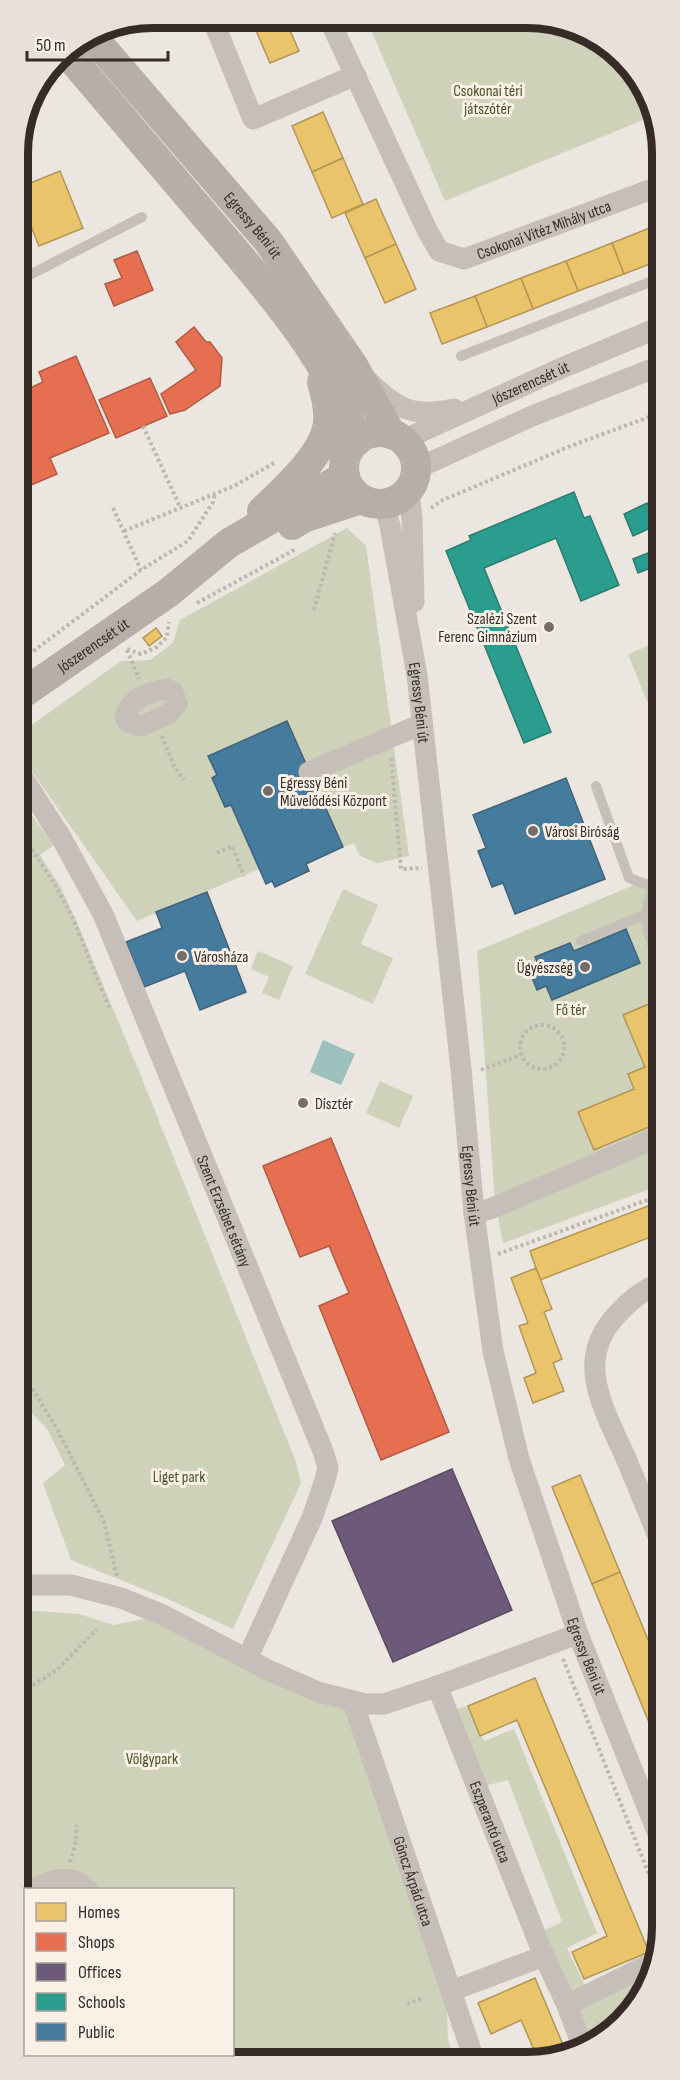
<svg xmlns="http://www.w3.org/2000/svg" width="680" height="2080" viewBox="0 0 680 2080" font-family="'Sofia Sans Condensed',sans-serif">
	<style>
		.green { fill: #ced2b9 }
		.water { fill: #9bc0be }
		.homes { fill: #e9c46a; stroke: #b39656; stroke-width: 1.5 }
		.shops { fill: #e76f51; stroke: #b25b44; stroke-width: 1.5 }
		.offices { fill: #6d597a; stroke: #5c4b61; stroke-width: 1.5 }
		.schools { fill: #2a9d8f; stroke: #2e7b70; stroke-width: 1.5 }
		.public { fill: #457b9d; stroke: #40637a; stroke-width: 1.5 }
		.lines { fill: none; stroke-linecap: round; stroke-linejoin: round }
		.path { stroke: #beb6b1; stroke-width: 4; stroke-dasharray: 3 3; stroke-linecap: butt }
		.lane { stroke: #c6beb8; stroke-width: 10 }
		.street { stroke: #c6beb8; stroke-width: 21 }
		.secondary { stroke: #b6aea9; stroke-width: 30 }
		.poi-dot { fill: #766c68; stroke: #faf0e6; stroke-width: 2 }
		.labels { text-anchor: middle; stroke-width: 6; stroke-linejoin: round; paint-order: stroke }
		.park-label { font-size: 16px; fill: #47562a; stroke: #faf0e6 }
		.street-label { font-size: 16px; fill: #362b27; stroke: #faf0e6 }
		.poi-label { font-size: 16px; fill: #362b27; stroke: #faf0e6; text-anchor: start }
		.rim { fill: none; stroke: #362b27; stroke-width: 8 }
	</style>
	<rect width="100%" height="100%" fill="#ece6e0"/>
	<g class="green">
		<polygon points="397,20 554,21 623,58 653,116 445,201 371,30"/>
		<polygon points="347,528 366,546 409,856 378,863 360,856 354,843 343,847 286,721 209,756 259,869 137,921 19,753 19,734 121,661 150,660 173,643 180,620"/>
		<polygon points="660,641 660,713 653,716 628,654"/>
		<polygon points="19,798 54,845 40,855 60,886 76,920 141,1076 296,1462 301,1483 233,1629 168,1599 71,1560 43,1483 65,1465 47,1429 20,1401"/>
		<polygon points="660,874 661,1185 503,1243 495,1201 477,951"/>
		<polygon points="343,889 378,905 361,944 393,958 373,1004 305,974"/>
		<polygon points="258,951 293,966 279,1000 262,993 269,977 251,969"/>
		<polygon points="380,1081 413,1096 399,1128 366,1113"/>
		<polygon points="20,1610 79,1614 113,1625 163,1615 353,1702 446,1988 448,2040 455,2059 174,2059 172,2055 232,2054 232,1890 92,1889 50,1881 20,1887"/>
		<polygon points="468,1706 484,1741 514,1729 597,1933 567,1948 587,1990 571,1997 545,1930 562,1922 508,1780 484,1786 452,1710"/>
		<polygon points="649,1966 628,2016 581,2043 567,2005"/>
	</g>
	<polygon class="water" points="323,1040 355,1054 341,1085 310,1072"/>
	<g class="homes">
		<polygon points="251,19 285,19 299,51 270,63"/>
		<polygon points="323,112 343,158 312,172 292,126"/>
		<polygon points="343,158 363,204 332,218 312,172"/>
		<polygon points="60,171 83,228 39,246 18,194 18,188"/>
		<polygon points="376,199 396,244 365,258 345,213"/>
		<polygon points="657,225 660,231 660,260 624,274 612,243"/>
		<polygon points="612,243 624,274 578,291 566,261"/>
		<polygon points="396,244 416,289 385,303 365,258"/>
		<polygon points="566,261 578,291 533,309 521,278"/>
		<polygon points="521,278 533,309 487,327 475,296"/>
		<polygon points="475,296 487,327 442,344 430,313"/>
		<polygon points="156,628 162,636 149,646 143,638"/>
		<polygon points="661,999 661,1122 594,1150 578,1112 634,1089 628,1074 645,1067 623,1015"/>
		<polygon points="661,1201 661,1233 540,1280 530,1251"/>
		<polygon points="536,1268 552,1309 544,1312 562,1359 553,1363 564,1391 533,1403 524,1378 536,1373 519,1326 528,1323 511,1278"/>
		<polygon points="580,1475 620,1572 592,1584 552,1487"/>
		<polygon points="620,1572 661,1671 662,1754 592,1584"/>
		<polygon points="535,1678 649,1952 584,1979 572,1952 607,1936 517,1720 480,1736 468,1706"/>
		<polygon points="26,1905 26,1931 20,1919 20,1907"/>
		<polygon points="535,1978 566,2052 553,2059 538,2059 521,2020 491,2034 478,2003"/>
	</g>
	<g class="shops">
		<polygon points="137,251 153,290 114,306 105,284 122,278 114,260"/>
		<polygon points="194,327 206,342 210,342 222,358 220,386 185,410 170,414 161,394 196,370 176,342"/>
		<polygon points="76,356 109,433 50,458 57,474 24,488 21,481 19,482 19,393 43,382 39,372"/>
		<polygon points="150,378 167,416 116,438 99,400"/>
		<polygon points="331,1138 449,1432 381,1460 319,1306 349,1293 329,1246 300,1257 263,1166"/>
	</g>
	<polygon class="offices" points="452,1469 512,1610 393,1662 332,1521"/>
	<g class="schools">
		<polygon points="574,492 584,518 590,516 619,585 581,601 556,538 484,568 551,732 524,743 446,551 471,540 469,536"/>
		<polygon points="647,503 657,525 633,536 624,514"/>
		<polygon points="653,551 658,565 638,573 633,559"/>
	</g>
	<g class="public">
		<polygon points="287,721 343,847 306,864 309,871 275,887 272,881 266,884 231,805 225,807 212,778 217,775 208,756"/>
		<polygon points="566,778 605,879 515,914 503,883 492,887 478,851 486,848 473,815"/>
		<polygon points="207,892 246,992 200,1010 185,971 144,987 126,942 162,928 156,912"/>
		<polygon points="626,929 640,963 552,1000 546,986 537,990 531,975 541,971 535,957 570,943 574,951"/>
	</g>
	<g class="lines">
		<g class="path">
			<polyline points="143,426 180,507"/>
			<polyline points="113,508 141,570"/>
			<polyline points="431,508 443,500 573,445 660,413"/>
			<polyline points="124,531 234,486 276,462"/>
			<polyline points="197,603 296,549"/>
			<polyline points="314,610 335,533"/>
			<polyline points="127,649 141,654 157,647 167,637 169,622"/>
			<polyline points="127,650 139,679"/>
			<polyline points="19,662 141,570 188,541 213,502 215,494"/>
			<polyline points="162,736 174,766 184,780"/>
			<polyline points="391,758 401,869 422,868"/>
			<polyline points="19,829 57,888 74,921 110,1010"/>
			<polyline points="217,853 232,846 244,876"/>
			<circle cx="542" cy="1047" r="22"/>
			<polyline points="481,1070 521,1055"/>
			<polyline points="498,1254 661,1195"/>
			<polyline points="20,1368 58,1431 104,1522 117,1577"/>
			<polyline points="563,1659 662,1907"/>
			<polyline points="20,1698 32,1686 58,1669 97,1629"/>
			<polyline points="70,1862 75,1846 77,1825"/>
			<polyline points="407,2004 423,1998"/>
			<polyline points="341,2051 359,2059"/>
		</g>
		<g class="lane">
			<polyline points="18,281 142,217"/>
			<polyline points="461,356 660,278"/>
			<polyline points="596,786 629,878 659,889"/>
			<polyline points="581,941 651,912"/>
		</g>
		<g class="street">
			<polyline points="212,18 253,119 356,75"/>
			<path id="s1" d="M 329,19 L 427,230 L 439,251 L 464,259 L 660,186"/>
			<path d="M 367,380 C 397,409 412,418 454,409"/>
			<path id="s2" d="M 403,440 L 564,367 L 660,327"/>
			<polyline points="416,469 532,416 660,366"/>
			<polyline points="409,490 412,519 414,602"/>
			<path id="s3" d="M 384,504 L 390,526 L 417,675 L 461,1069 L 474,1213 L 493,1351 L 519,1459 L 578,1634 L 662,1844"/>
			<path d="M 167,689 L 173,692 L 177,704 L 168,714 L 142,726 L 128,722 L 125,717 C 131,697 149,692 167,689 Z"/>
			<path id="s4" d="M 19,772 L 62,839 L 103,914 L 323,1451 L 328,1468 L 325,1480 L 312,1518 L 247,1659"/>
			<polyline points="309,772 422,724"/>
			<path d="M 660,887 C 648,911 651,926 660,950"/>
			<polyline points="474,1213 490,1209 661,1136"/>
			<path d="M 661,1282 C 641,1291 628,1302 614,1318 C 575,1362 604,1409 624,1454 C 637,1484 649,1514 661,1544"/>
			<polyline points="20,1585 71,1585 121,1598 163,1615 266,1669 318,1692 365,1704 384,1704 429,1689 578,1634"/>
			<path id="s5" d="M 437,1686 L 544,1956 L 567,2005 L 581,2043"/>
			<path id="s6" d="M 353,1702 L 474,2059"/>
			<path d="M 32,1890 C 53,1880 69,1871 88,1890"/>
			<polyline points="451,1991 544,1956"/>
			<polyline points="567,2005 650,1964"/>
			<polyline points="167,2054 170,2059"/>
		</g>
		<g class="secondary">
			<path id="s7" d="M 91,35 L 268,241 L 354,367 L 391,434"/>
			<path d="M 65,51 C 114,109 164,167 213,225 C 269,291 329,358 357,441"/>
			<circle cx="380" cy="468" r="36"/>
			<path d="M 262,511 C 285,489 324,455 328,423 C 329,410 326,395 322,382"/>
			<polyline points="292,525 303,518 361,499"/>
			<path id="s8" d="M 19,696 L 168,593 L 229,543 L 345,476"/>
		</g>
	</g>
	<g class="poi-dot">
		<circle cx="549" cy="627" r="6"/>
		<circle cx="268" cy="791" r="6"/>
		<circle cx="533" cy="831" r="6"/>
		<circle cx="182" cy="956" r="6"/>
		<circle cx="585" cy="967" r="6"/>
		<circle cx="303" cy="1103" r="6"/>
	</g>
	<g class="labels">
		<g class="park-label">
			<text x="488" y="96">Csokonai téri<tspan x="488" dy="18">játszótér</tspan></text>
			<text x="571" y="1015">Fő tér</text>
			<text x="179" y="1482">Liget park</text>
			<text x="152" y="1764">Völgypark</text>
		</g>
		<g class="street-label">
			<text dy="6" stroke="none"><textPath href="#s7" startOffset="250">Egressy Béni út</textPath></text>
			<text dy="6" stroke="none"><textPath href="#s1" startOffset="368">Csokonai Vitéz Mihály utca</textPath></text>
			<text dy="6" stroke="none"><textPath href="#s2" startOffset="140">Jószerencsét út</textPath></text>
			<text dy="6" stroke="none"><textPath href="#s8" startOffset="90">Jószerencsét út</textPath></text>
			<text dy="6" stroke="none"><textPath href="#s3" startOffset="202">Egressy Béni út</textPath></text>
			<text dy="6" stroke="none"><textPath href="#s3" startOffset="688">Egressy Béni út</textPath></text>
			<text dy="6" stroke="none"><textPath href="#s4" startOffset="486">Szent Erzsébet sétány</textPath></text>
			<text dy="6" stroke="none"><textPath href="#s3" startOffset="1174">Egressy Béni út</textPath></text>
			<text dy="6" stroke="none"><textPath href="#s5" startOffset="146">Eszperantó utca</textPath></text>
			<text dy="6" stroke="none"><textPath href="#s6" startOffset="189">Göncz Árpád utca</textPath></text>
		</g>
		<g class="poi-label">
			<text x="537" y="624" text-anchor="end">Szalézi Szent<tspan x="537" dy="18">Ferenc Gimnázium</tspan></text>
			<text x="280" y="788">Egressy Béni<tspan x="280" dy="18">Művelődési Központ</tspan></text>
			<text x="545" y="837">Városi Biróság</text>
			<text x="194" y="962">Városháza</text>
			<text x="573" y="973" text-anchor="end">Ügyészség</text>
			<text x="315" y="1109">Dísztér</text>
		</g>
	</g>
	<path d="M0 0H680V2080H0ZM153 28H527A125 125 0 0 1 652 153V1927A125 125 0 0 1 527 2052H153A125 125 0 0 1 28 1927V153A125 125 0 0 1 153 28Z" fill="#eae0d7" fill-rule="evenodd"/>
	<path class="rim" d="M153 28H527A125 125 0 0 1 652 153V1927A125 125 0 0 1 527 2052H153A125 125 0 0 1 28 1927V153A125 125 0 0 1 153 28Z"/>
	<rect x="24" y="1888" width="210" height="168" fill="#faf0e6" stroke="#aca19a" stroke-width="1.5"/>
	<rect x="36" y="1903" width="30" height="18" fill="#e9c46a" stroke="#aca19a" stroke-width="1.5"/>
	<text x="78" y="1918" font-size="18" fill="#362b27">Homes</text>
	<rect x="36" y="1933" width="30" height="18" fill="#e76f51" stroke="#aca19a" stroke-width="1.5"/>
	<text x="78" y="1948" font-size="18" fill="#362b27">Shops</text>
	<rect x="36" y="1963" width="30" height="18" fill="#6d597a" stroke="#aca19a" stroke-width="1.5"/>
	<text x="78" y="1978" font-size="18" fill="#362b27">Offices</text>
	<rect x="36" y="1993" width="30" height="18" fill="#2a9d8f" stroke="#aca19a" stroke-width="1.5"/>
	<text x="78" y="2008" font-size="18" fill="#362b27">Schools</text>
	<rect x="36" y="2023" width="30" height="18" fill="#457b9d" stroke="#aca19a" stroke-width="1.5"/>
	<text x="78" y="2038" font-size="18" fill="#362b27">Public</text>
	<path d="M27 51v9h141v-9" fill="none" stroke="#362b27" stroke-width="3"/>
	<text x="36" y="51" font-size="18" fill="#362b27" stroke="#faf0e6" stroke-width="4.5" paint-order="stroke">50 m</text>
</svg>
